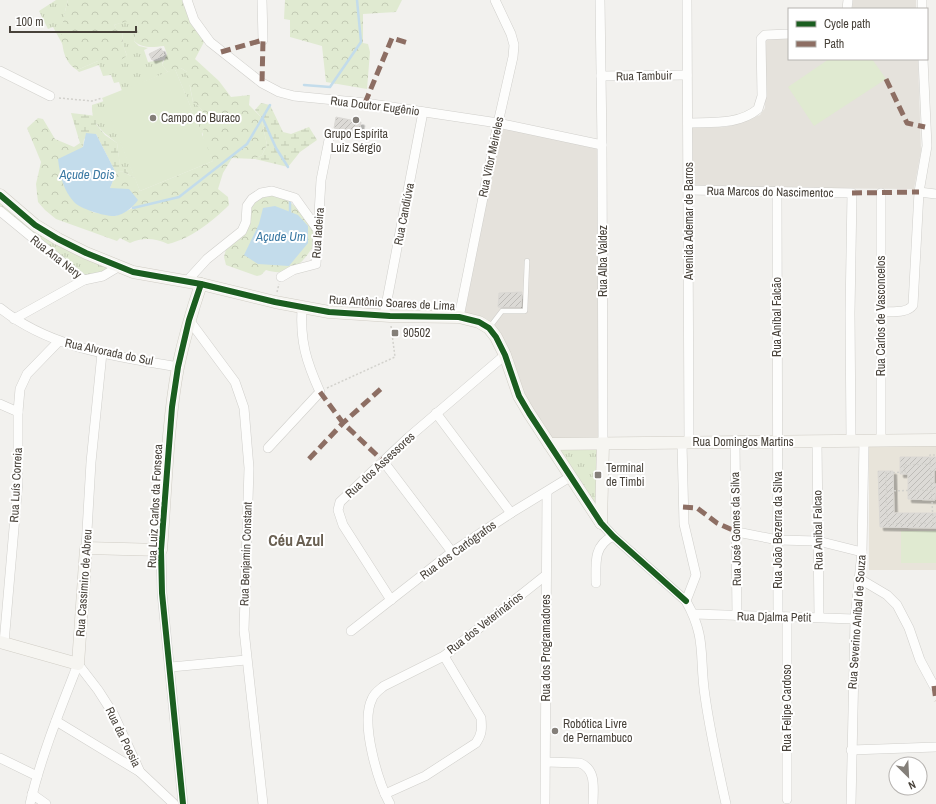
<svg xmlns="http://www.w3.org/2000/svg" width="936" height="804" viewBox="0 0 936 804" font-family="'Archivo Narrow',sans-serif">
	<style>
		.residential { fill: #e5e2dc }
		.education { fill: #e8e4da }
		.grass { fill: url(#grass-tufts) }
		.forest { fill: url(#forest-crowns) }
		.wetland { fill: url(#wetland-marsh) }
		.garden { fill: #e0ead1 }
		.water { fill: #c3dceb }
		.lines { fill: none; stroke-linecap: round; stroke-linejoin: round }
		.stream { stroke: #c3dceb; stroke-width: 2.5 }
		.building { fill: url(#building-hatch); stroke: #dad8d4; filter: url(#shadow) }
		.lane-casing { stroke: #d0cfcb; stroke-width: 5.5 }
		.street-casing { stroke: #d0cfcb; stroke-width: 10 }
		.secondary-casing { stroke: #d0cdc5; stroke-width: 13 }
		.path { stroke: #d2d1cc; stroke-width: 1.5; stroke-dasharray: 2 2; stroke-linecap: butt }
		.lane { stroke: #fdfdfc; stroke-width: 4.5 }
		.street { stroke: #fdfdfc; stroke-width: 9 }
		.secondary { stroke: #f6f5f1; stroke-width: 12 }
		.quiet { stroke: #8d6e63; stroke-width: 5; stroke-dasharray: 10 5; stroke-linecap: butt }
		.cycleway-casing { stroke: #fff; stroke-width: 8 }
		.cycleway { stroke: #1b5e20; stroke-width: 6 }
		.poi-dot { fill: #847f79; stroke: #fff; stroke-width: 1.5 }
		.labels { text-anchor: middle; stroke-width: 4; stroke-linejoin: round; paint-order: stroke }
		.street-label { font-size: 12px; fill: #48423a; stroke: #fff }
		.poi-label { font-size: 12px; fill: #48423a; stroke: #fff; text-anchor: start }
		.water-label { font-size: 13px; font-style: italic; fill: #3b79a3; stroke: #fff }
		.district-label { font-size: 16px; font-weight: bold; fill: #6a6052; stroke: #fff }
	</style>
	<defs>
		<pattern id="grass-tufts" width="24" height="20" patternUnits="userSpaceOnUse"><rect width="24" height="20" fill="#e0ead1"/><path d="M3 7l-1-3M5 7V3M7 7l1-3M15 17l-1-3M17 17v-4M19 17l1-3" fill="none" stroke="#c2cab4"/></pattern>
		<pattern id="forest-crowns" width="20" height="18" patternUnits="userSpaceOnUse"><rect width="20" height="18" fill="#e0ead1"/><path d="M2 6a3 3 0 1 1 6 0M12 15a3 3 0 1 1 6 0" fill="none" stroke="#c2cab4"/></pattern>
		<pattern id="wetland-marsh" width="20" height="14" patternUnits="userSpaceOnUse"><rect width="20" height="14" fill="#e0ead1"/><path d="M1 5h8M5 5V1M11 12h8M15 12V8" fill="none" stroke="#c2cab4"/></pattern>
		<pattern id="building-hatch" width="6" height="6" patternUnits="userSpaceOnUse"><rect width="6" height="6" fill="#dcdad6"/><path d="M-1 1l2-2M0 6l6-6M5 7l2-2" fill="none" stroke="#bebcb8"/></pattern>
		<filter id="shadow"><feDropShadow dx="3.5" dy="3.5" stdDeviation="0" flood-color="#0004"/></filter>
	</defs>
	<rect width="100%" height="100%" fill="#f2f1ee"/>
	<g class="residential">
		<polygon points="853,0 916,0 916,9 852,9"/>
		<polygon points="789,36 789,59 918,59 921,151 914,189 691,187 692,128 726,127 760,115 765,108 766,38"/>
		<polygon points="500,127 598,149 601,441 553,441 521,393 493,323 485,318 462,314"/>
	</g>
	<polygon class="education" points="936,445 936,570 869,570 869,446"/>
	<g class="grass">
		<path d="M 56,0 L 68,0 C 63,16 62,31 64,47 L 53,27 L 48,29 L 39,11 Z"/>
		<polygon points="134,18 138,23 134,41 139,46 148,48 144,50 148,62 163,60 162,65 168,72 122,91 119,82 114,83 111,75 103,76 99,65 79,72 77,70 98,61 127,56 123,45 122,28 116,28 114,25"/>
		<path d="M 181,68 L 187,72 L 193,102 C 207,112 208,118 202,135 L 175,69 Z"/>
		<path d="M 104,101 L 135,178 L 129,175 L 126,169 L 120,166 L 117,143 C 103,132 91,124 92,105 Z"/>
		<path d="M 0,203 C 34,236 70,250 113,269 L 87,276 L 0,207 Z"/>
		<polygon points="549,444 603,444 601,523"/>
	</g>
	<g class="forest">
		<path d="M 68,0 L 182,0 L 194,27 L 204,42 L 195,59 L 219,81 L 231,97 L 250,95 L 249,105 L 261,117 L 267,145 L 262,155 L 255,159 L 232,158 L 223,173 L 218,189 L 228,197 L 229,205 C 212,222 190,239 168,244 C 155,238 142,237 130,243 L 120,238 L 117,241 L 56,219 L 45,210 L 38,202 L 36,184 L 41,162 L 27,128 L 38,118 L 43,119 L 55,139 L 74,147 L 80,143 L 83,147 L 92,212 L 115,216 L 133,208 L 110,188 L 116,173 L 121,171 L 135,178 L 140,191 L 213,161 C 210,154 202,142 203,134 C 204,116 210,115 193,102 L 190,86 L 186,81 L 187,72 L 181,68 L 168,72 L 162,65 L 167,54 L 164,46 C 153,47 143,49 134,41 L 138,23 L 134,19 L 114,25 L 116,28 L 122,27 L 123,45 L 127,56 L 112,65 L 98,61 L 77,70 C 55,58 62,20 68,0 Z"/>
		<polygon points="285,0 402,0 396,12 363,14 363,43 368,44 370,52 367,89 326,82 322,46 290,37 290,20 284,19"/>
		<path d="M 271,194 C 275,195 280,195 283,197 C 295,204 319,229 314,244 C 313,247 310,251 308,254 C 297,269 284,276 266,270 L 261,275 L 257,276 L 226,265 L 224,257 L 226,249 L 253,204 L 261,197 Z"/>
	</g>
	<g class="wetland">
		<polygon points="261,103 270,105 283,132 291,134 309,127 317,140 300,152 288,167 255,159 262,155 267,145 261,117 255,110"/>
		<polygon points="71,113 97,116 99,120 96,124 105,135 117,143 120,165 126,169 129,175 121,171 116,173 96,134 84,139 83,147 80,143"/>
	</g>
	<g class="garden">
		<polygon points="829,59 872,59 886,79 814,126 788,87"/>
		<polygon points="175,69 213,161 140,191 102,98"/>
		<rect x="901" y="531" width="35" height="32"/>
	</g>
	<g class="water">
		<path d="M 86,133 L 96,134 L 116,173 L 110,188 L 129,189 L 138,200 C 133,207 124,215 115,216 C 107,217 80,209 74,202 C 63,190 60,175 58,159 L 83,147 Z"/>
		<polygon points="275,206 298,215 308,226 308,243 289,266 258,264 244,255 259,224 263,208"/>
	</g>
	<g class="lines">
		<g class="stream">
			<polyline points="304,85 330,87 361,42 357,0"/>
			<polyline points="263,119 276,148 288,167"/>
			<polyline points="133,208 179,197 247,144 270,105"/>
			<polyline points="290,212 290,199"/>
		</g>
	</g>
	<g class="building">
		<polygon points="161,48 164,55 152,60 149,54"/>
		<polygon points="336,117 361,122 359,133 334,128"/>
		<polygon points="522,292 521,307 498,307 499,293"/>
		<polygon points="900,457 936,457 936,470 934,470 934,484 936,484 935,500 908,499 908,474 900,474"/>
		<polygon points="878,471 893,471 894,513 936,513 936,528 880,527"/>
	</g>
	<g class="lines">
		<g class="lane-casing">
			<polyline id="lane" points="489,328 502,311 525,311 527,261"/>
		</g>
		<g class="street-casing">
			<g id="street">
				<polyline points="187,0 194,20 210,42 262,83 279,92 294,96 365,103 498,123 602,145"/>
				<polyline points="262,0 263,40"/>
				<polyline points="600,0 602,145 603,444"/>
				<polyline points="687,0 689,443"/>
				<polyline points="922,0 922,9"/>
				<polyline points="847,9 848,0"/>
				<polyline points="0,71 50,96"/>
				<polyline points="601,76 687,75"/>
				<path d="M 688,123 C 712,122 739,125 758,109 L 762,96 L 761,39 L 765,35 L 789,34"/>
				<polyline points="689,190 852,193 850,313 851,441"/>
				<polyline points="777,191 778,617"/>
				<polyline points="919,192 936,194"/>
				<polyline points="881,193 881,440"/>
				<polyline points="0,211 84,280 103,276 118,267"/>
				<polyline points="281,277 293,270 316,264 321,180 329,140"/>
				<polyline points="186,282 207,259 242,231 246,222 247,206 252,199 261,193 272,191 295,198 318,230"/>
				<path d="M 0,308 C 51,349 116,356 178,367"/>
				<path d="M 881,312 C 891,311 907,314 913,305 L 919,192 L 927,146 L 923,59"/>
				<polyline points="384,316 423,112"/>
				<polyline points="459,317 498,123 513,57 514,45 511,34 495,0"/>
				<polyline points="14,319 84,280"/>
				<polyline points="189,320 235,382 244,408 249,468 244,630 263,804"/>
				<polyline points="0,404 18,412"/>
				<polyline points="436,413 511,513"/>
				<polyline points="817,442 819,617"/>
				<path d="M 682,443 L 684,524 L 696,575 L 686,601 C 707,638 699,657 705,696 C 710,732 718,768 726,804"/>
				<polyline points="735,443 737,616"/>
				<path d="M 268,448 L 320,392 C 306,361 300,341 302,308"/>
				<polyline points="383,461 452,552"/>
				<polyline points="601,523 613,536 686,601"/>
				<polyline points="737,532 778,540 818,541 862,552"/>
				<polyline points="86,548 91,462 102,353"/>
				<polyline points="161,550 162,593 183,804"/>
				<polyline points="860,579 887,595 897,605 909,628 920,660 934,686"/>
				<path d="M 596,583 C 596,563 593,546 613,536"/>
				<polyline points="391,600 343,525 338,510 340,502 409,437 505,355"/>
				<polyline points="694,614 855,619"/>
				<polyline points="351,631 452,552 511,513 570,477"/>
				<polyline points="4,643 18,482 18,412 20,389 27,374 59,341"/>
				<polyline points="78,664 98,690 114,715 140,772 174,804"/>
				<polyline points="171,667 246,660"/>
				<polyline points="56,721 140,772"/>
				<polyline points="851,750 936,747"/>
				<polyline points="0,758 37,776"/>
				<path d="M 546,762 L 580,763 C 597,770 593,789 593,804"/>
				<polyline points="32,794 46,804"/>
				<path d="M 385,794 L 425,776 L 476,743 C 482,734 482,729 481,718 L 444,656"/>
				<polyline points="787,799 787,617"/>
				<path d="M 30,804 C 41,756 60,710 78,664"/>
				<path d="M 390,804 C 378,782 360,723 372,699 C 374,693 379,690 384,686 L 444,656 L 546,575"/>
				<polyline points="545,804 547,492"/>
				<polyline points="851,804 855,619 862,552 864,440"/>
			</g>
		</g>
		<g class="secondary-casing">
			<g id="secondary">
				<polyline points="0,195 35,225 58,239 86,253 133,272 201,284 275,302 329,312 390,316 459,317 479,322 489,328 496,337 505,355 519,396 529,413 601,523"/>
				<polyline points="549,444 936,440"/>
				<polyline points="601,523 603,444"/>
				<path d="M 0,642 L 78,664 L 86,548 L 161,550 C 166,489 167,427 178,367 C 184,339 192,311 201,284"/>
			</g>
		</g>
		<g class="path">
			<polyline points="59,98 92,101 102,98"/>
			<polyline points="277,292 279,284"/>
			<polyline points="327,388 395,357 391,326"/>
			<polyline points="886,490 886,473 905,472 904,465 931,464"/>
			<polyline points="932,490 886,491 887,524 933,523 930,455 936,455"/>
		</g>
		<use href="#lane" class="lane"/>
		<use href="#street" class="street"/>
		<use href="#secondary" class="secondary"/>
		<g class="quiet">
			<polyline points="221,52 263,40 262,83"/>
			<polyline points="886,79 907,123 925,127"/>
			<polyline points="365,103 392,38 408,43"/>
			<polyline points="852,193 919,192"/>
			<polyline points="320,392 343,423 383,461"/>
			<polyline points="309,459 343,423 383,387"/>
			<polyline points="683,507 697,508 717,523 737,532"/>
			<polyline points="934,686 936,701"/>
		</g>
		<g class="cycleway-casing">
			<g id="cycleway">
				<polyline points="0,195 35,225 58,239 86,253 133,272 201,284 275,302 329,312 390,316 459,317 479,322 489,328 496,337 505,355 519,396 529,413 601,523 613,536 686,601"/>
				<polyline points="183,804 162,593 161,550 172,407 178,367 189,320 201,284"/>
			</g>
		</g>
		<use href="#cycleway" class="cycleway"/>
	</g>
	<g class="poi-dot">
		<circle cx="153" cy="118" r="4"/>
		<circle cx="356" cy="120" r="4"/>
		<rect x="391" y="329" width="8" height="8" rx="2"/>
		<rect x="594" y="471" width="8" height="8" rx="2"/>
		<circle cx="555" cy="731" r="4"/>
	</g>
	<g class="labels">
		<g class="street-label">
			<text transform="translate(644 76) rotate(-1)" y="4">Rua Tambuir</text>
			<text transform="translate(375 106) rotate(7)" y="4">Rua Doutor Eugênio</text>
			<text transform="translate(491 157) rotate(-78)" y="4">Rua Vítor Meireles</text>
			<text transform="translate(770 192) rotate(1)" y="4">Rua Marcos do Nascimentoc</text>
			<text transform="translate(404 214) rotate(-79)" y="4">Rua Candiúva</text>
			<text transform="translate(689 221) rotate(-90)" y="4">Avenida Ademar de Barros</text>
			<text transform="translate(318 233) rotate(-86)" y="4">Rua ladeira</text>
			<text transform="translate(56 257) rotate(38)" y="4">Rua Ana Nery</text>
			<text transform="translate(603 261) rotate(-90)" y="4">Rua Alba Valdez</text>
			<text transform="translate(392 303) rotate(3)" y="4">Rua Antônio Soares de Lima</text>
			<text transform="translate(881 316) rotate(-90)" y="4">Rua Carlos de Vasconcelos</text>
			<text transform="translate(777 317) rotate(-90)" y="4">Rua Aníbal Falcão</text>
			<text transform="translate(109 352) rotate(12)" y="4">Rua Alvorada do Sul</text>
			<text x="743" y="446">Rua Domingos Martins</text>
			<text transform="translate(380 465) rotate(-43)" y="4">Rua dos Assessores</text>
			<text transform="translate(16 485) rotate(-87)" y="4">Rua Luís Correia</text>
			<text transform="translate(155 506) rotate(-87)" y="4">Rua Luiz Carlos da Fonseca</text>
			<text transform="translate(736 529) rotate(-91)" y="4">Rua José Gomes da Silva</text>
			<text transform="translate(778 530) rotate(-90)" y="4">Rua João Bezerra da Silva</text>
			<text transform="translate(818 530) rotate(-91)" y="4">Rua Anibal Falcao</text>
			<text transform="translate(458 550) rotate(-36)" y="4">Rua dos Cartógrafos</text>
			<text transform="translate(246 554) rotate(-88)" y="4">Rua Benjamin Constant</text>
			<text transform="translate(84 583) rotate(-86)" y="4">Rua Cassimiro de Abreu</text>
			<text transform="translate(774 617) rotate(1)" y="4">Rua Djalma Petit</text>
			<text transform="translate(857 622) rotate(-86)" y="4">Rua Severino Aníbal de Souza</text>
			<text transform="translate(485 623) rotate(-38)" y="4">Rua dos Veterinários</text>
			<text transform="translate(546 648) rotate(-90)" y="4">Rua dos Programadores</text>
			<text transform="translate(787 708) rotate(-90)" y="4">Rua Felipe Cardoso</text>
			<text transform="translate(123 737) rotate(64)" y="4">Rua da Poesia</text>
		</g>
		<g class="poi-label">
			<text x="161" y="122">Campo do Buraco</text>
			<text x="356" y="138" text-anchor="middle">Grupo Espírita<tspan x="356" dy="14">Luiz Sérgio</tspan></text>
			<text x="403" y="337">90502</text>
			<text x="606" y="472">Terminal<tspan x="606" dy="14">de Timbi</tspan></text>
			<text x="563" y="728">Robótica Livre<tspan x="563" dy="14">de Pernambuco</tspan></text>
		</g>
		<g class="water-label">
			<text x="87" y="179">Açude Dois</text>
			<text x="281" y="241">Açude Um</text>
		</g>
		<g class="district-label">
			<text x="296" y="546">Céu Azul</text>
		</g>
	</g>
	<rect x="788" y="8" width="140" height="52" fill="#ffffff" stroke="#b6b3b0"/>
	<rect x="796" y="21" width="20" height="6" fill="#1b5e20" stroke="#b6b3b0"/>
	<text x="824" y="28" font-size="12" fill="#48423a">Cycle path</text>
	<rect x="796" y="41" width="20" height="6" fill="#8d6e63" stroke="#b6b3b0"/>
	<text x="824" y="48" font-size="12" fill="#48423a">Path</text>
	<g transform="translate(908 776) rotate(156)"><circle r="19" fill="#ffffff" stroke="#b6b3b0"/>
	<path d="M0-3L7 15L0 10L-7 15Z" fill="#847f79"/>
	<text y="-6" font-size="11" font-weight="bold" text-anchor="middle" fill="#48423a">N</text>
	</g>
	<path d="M10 26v6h126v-6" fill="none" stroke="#48423a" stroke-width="2"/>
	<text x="16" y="26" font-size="12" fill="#48423a" stroke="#ffffff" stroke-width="3" paint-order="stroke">100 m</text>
</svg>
